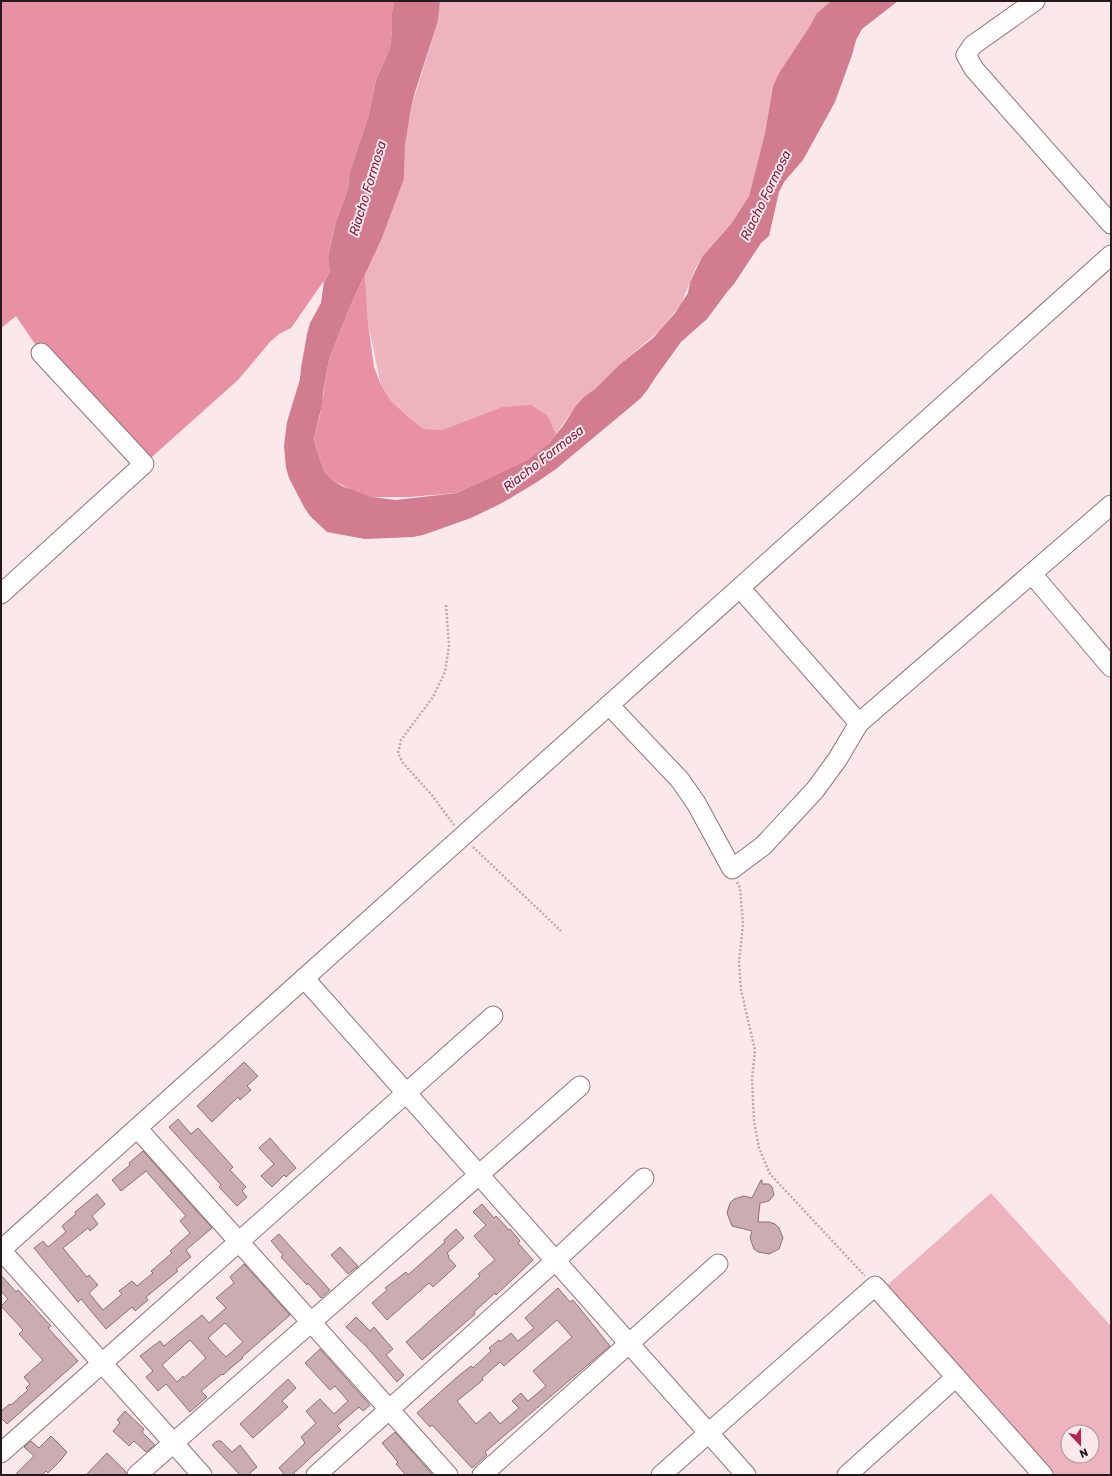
<svg xmlns="http://www.w3.org/2000/svg" width="1112" height="1476" viewBox="0 0 1112 1476" font-family="Rubik,sans-serif">
	<style>
		.green { fill: #edb3be; fill-rule: evenodd }
		.forest { fill: #e991a4 }
		.water { fill: #d27c8f }
		.building { fill: #caacb1; stroke: #8e7176; fill-rule: evenodd }
		.lines { fill: none; stroke-linecap: round; stroke-linejoin: round }
		.minor-casing { stroke: #907378; stroke-width: 21 }
		.path { stroke: #baaaac; stroke-width: 2.5; stroke-dasharray: 2 2; stroke-linecap: butt }
		.minor { stroke: #fff; stroke-width: 19 }
		.labels { text-anchor: middle; stroke-width: 4; stroke-linejoin: round; paint-order: stroke }
		.water-label { font-size: 13px; font-style: italic; fill: #7c1539; stroke: #fbe8eb }
	</style>
	<rect width="100%" height="100%" fill="#fbe8eb"/>
	<g class="green">
		<polygon points="440,1 831,1 816,14 810,26 779,73 773,86 765,133 749,196 731,224 702,257 695,269 681,304 660,330 619,365 595,389 575,407 556,434 548,416 502,407 442,430 424,429 391,401 381,385 368,323 365,275 382,238 404,179 405,146 411,108 438,21"/>
		<path d="M 991,1193 L 1111,1326 L 1111,1475 L 1053,1475 L 884,1288 ZM 1068,1432 L 1092,1432 L 1092,1456 L 1068,1456 Z"/>
	</g>
	<g class="forest">
		<polygon points="1,1 394,1 392,13 392,31 390,48 376,80 368,118 350,171 348,189 336,221 328,255 330,272 291,328 279,334 270,342 238,380 144,464 41,353 16,316 1,328"/>
		<polygon points="365,275 368,323 374,367 381,385 391,401 409,417 424,429 442,430 502,407 531,405 548,416 556,434 549,443 529,459 457,493 409,497 372,497 352,490 332,480 324,471 316,448 314,438 320,415 329,359 349,309"/>
	</g>
	<polygon class="water" points="394,1 440,1 438,21 415,92 411,108 405,146 404,179 382,238 349,309 329,359 323,394 322,405 314,438 316,448 324,471 332,480 342,486 372,497 396,500 457,493 529,459 549,443 563,426 575,407 584,397 595,389 619,365 653,338 675,313 688,293 690,282 702,257 731,224 749,196 765,133 773,86 779,73 810,26 816,14 831,1 898,1 862,29 856,40 852,55 835,102 803,160 784,182 779,192 769,236 761,243 734,284 727,292 707,319 681,342 655,378 648,389 641,398 556,469 537,482 502,503 471,518 423,535 413,537 365,539 327,532 310,516 304,507 289,478 286,468 284,446 287,422 300,379 301,368 307,334 310,323 321,303 324,281 330,272 328,256 336,221 348,189 350,171 368,118 376,80 390,48 392,31 392,13"/>
	<g class="building">
		<polygon points="244,1062 258,1076 247,1086 251,1090 240,1100 238,1097 212,1122 197,1106"/>
		<polygon points="178,1119 191,1134 198,1128 233,1167 230,1170 246,1187 242,1191 247,1197 237,1206 219,1187 221,1185 169,1127"/>
		<polygon points="270,1138 296,1168 286,1177 284,1175 272,1187 261,1176 274,1164 259,1148"/>
		<polygon points="143,1151 212,1228 186,1250 191,1257 176,1269 178,1271 146,1297 148,1300 135,1311 132,1307 106,1329 81,1299 78,1302 34,1248 43,1241 48,1247 66,1232 62,1226 76,1214 75,1212 97,1194 105,1204 92,1216 98,1224 90,1231 88,1228 63,1248 87,1277 89,1275 98,1285 89,1293 103,1310 122,1294 119,1291 132,1281 137,1286 153,1273 151,1271 172,1253 170,1251 190,1233 180,1221 186,1216 146,1171 121,1191 112,1180 130,1165 129,1163"/>
		<polygon points="761,1180 762,1180 762,1184 769,1184 772,1187 774,1195 769,1201 760,1203 758,1222 769,1222 775,1224 779,1228 783,1238 779,1249 769,1254 758,1252 754,1249 750,1238 752,1231 732,1226 727,1213 730,1203 734,1199 744,1196 752,1198"/>
		<polygon points="482,1204 494,1218 496,1216 509,1230 510,1229 520,1241 518,1243 533,1260 496,1295 495,1293 474,1312 475,1314 422,1360 406,1342 480,1276 478,1274 495,1260 474,1236 486,1225 473,1212"/>
		<polygon points="456,1229 464,1238 447,1253 449,1256 448,1257 456,1266 433,1287 429,1283 387,1320 372,1303 387,1290 385,1288 406,1272 408,1275 445,1242 444,1240"/>
		<polygon points="279,1234 330,1290 321,1298 308,1283 307,1285 281,1257 283,1255 271,1241"/>
		<polygon points="340,1247 358,1266 348,1274 331,1255"/>
		<path d="M 244,1264 L 290,1315 L 242,1357 L 243,1358 L 233,1366 L 223,1375 L 222,1374 L 201,1391 L 207,1397 L 190,1412 L 166,1384 L 158,1391 L 146,1377 L 153,1371 L 140,1356 L 160,1341 L 164,1346 L 202,1315 L 209,1323 L 226,1308 L 216,1298 L 234,1283 L 230,1277 ZM 225,1323 L 243,1342 L 226,1357 L 208,1338 ZM 190,1340 L 206,1358 L 184,1378 L 183,1376 L 177,1382 L 162,1365 Z"/>
		<polygon points="1,1275 16,1292 18,1290 51,1326 48,1328 78,1361 7,1424 1,1418 1,1411 10,1404 11,1405 28,1390 26,1388 30,1384 24,1377 43,1360 19,1334 23,1330 1,1306 8,1299 1,1291"/>
		<path d="M 558,1288 L 570,1302 L 573,1300 L 610,1346 L 485,1452 L 487,1455 L 472,1468 L 432,1425 L 430,1427 L 417,1413 L 456,1378 L 471,1366 L 473,1368 L 491,1351 L 489,1348 L 499,1340 L 500,1342 L 511,1333 L 518,1341 L 534,1328 L 525,1318 ZM 557,1320 L 572,1337 L 533,1371 L 546,1386 L 528,1401 L 521,1393 L 512,1401 L 519,1408 L 500,1424 L 490,1412 L 476,1424 L 457,1401 L 483,1380 L 482,1378 L 500,1362 L 504,1366 Z"/>
		<polygon points="356,1317 370,1331 374,1327 393,1349 386,1355 404,1375 397,1382 366,1346 346,1327"/>
		<polygon points="320,1349 370,1405 363,1411 359,1407 337,1426 341,1430 308,1460 292,1475 285,1475 279,1468 305,1443 301,1437 316,1423 306,1411 320,1399 334,1414 348,1401 335,1386 330,1390 305,1363"/>
		<polygon points="288,1379 296,1388 282,1401 288,1407 253,1438 240,1424"/>
		<polygon points="125,1411 144,1429 142,1432 155,1445 146,1452 134,1441 129,1446 113,1431 120,1423 117,1420"/>
		<polygon points="395,1432 433,1475 406,1475 396,1464 398,1462 382,1443"/>
		<polygon points="51,1436 67,1452 60,1461 48,1473 46,1471 42,1475 15,1475 34,1456 24,1447 31,1441 39,1448"/>
		<polygon points="217,1441 221,1441 232,1452 240,1445 257,1467 248,1475 240,1475 212,1445"/>
		<polygon points="107,1453 126,1472 126,1475 86,1475"/>
	</g>
	<g class="lines">
		<g class="minor-casing">
			<g id="minor">
				<polyline points="1035,1 973,45 966,55 974,69 1111,224"/>
				<polyline points="1032,574 1111,667"/>
				<polyline points="740,588 859,723"/>
				<polyline points="1,594 144,464 41,353"/>
				<polyline points="609,705 680,780 696,803 732,869 763,846 815,790 837,760 859,723 1111,505"/>
				<polyline points="304,978 746,1475"/>
				<polyline points="137,1128 448,1475"/>
				<polyline points="1,1250 1111,255"/>
				<polyline points="1,1250 202,1475"/>
				<polyline points="1,1453 493,1016"/>
				<polyline points="137,1475 580,1086"/>
				<polyline points="316,1475 555,1261 644,1178"/>
				<polyline points="482,1475 718,1264"/>
				<polyline points="661,1475 875,1286 1043,1475"/>
				<polyline points="847,1475 956,1377"/>
			</g>
		</g>
		<g class="path">
			<polyline points="446,605 449,646 445,672 433,697 401,740 398,753 403,763 431,794 454,825"/>
			<polyline points="473,847 561,931"/>
			<polyline points="737,882 740,888 743,924 739,962 741,990 755,1050 752,1079 754,1121 759,1148 770,1174 865,1276"/>
		</g>
		<use href="#minor" class="minor"/>
	</g>
	<g class="labels">
		<g class="water-label">
			<text transform="translate(367 188) rotate(-73)" y="5">Riacho Formosa</text>
			<text transform="translate(765 195) rotate(-64)" y="5">Riacho Formosa</text>
			<text transform="translate(543 458) rotate(-38)" y="5">Riacho Formosa</text>
		</g>
	</g>
	<rect width="1112" height="1476" fill="none" stroke="#24191b" stroke-width="4"/>
	<g transform="translate(1080 1444) rotate(158)"><circle r="19" fill="#fbe8eb" stroke="#a59598"/>
	<path d="M0-3L7 15L0 10L-7 15Z" fill="#b42556"/>
	<text y="-6" font-size="11" font-weight="bold" text-anchor="middle" fill="#24191b">N</text>
	</g>
</svg>
